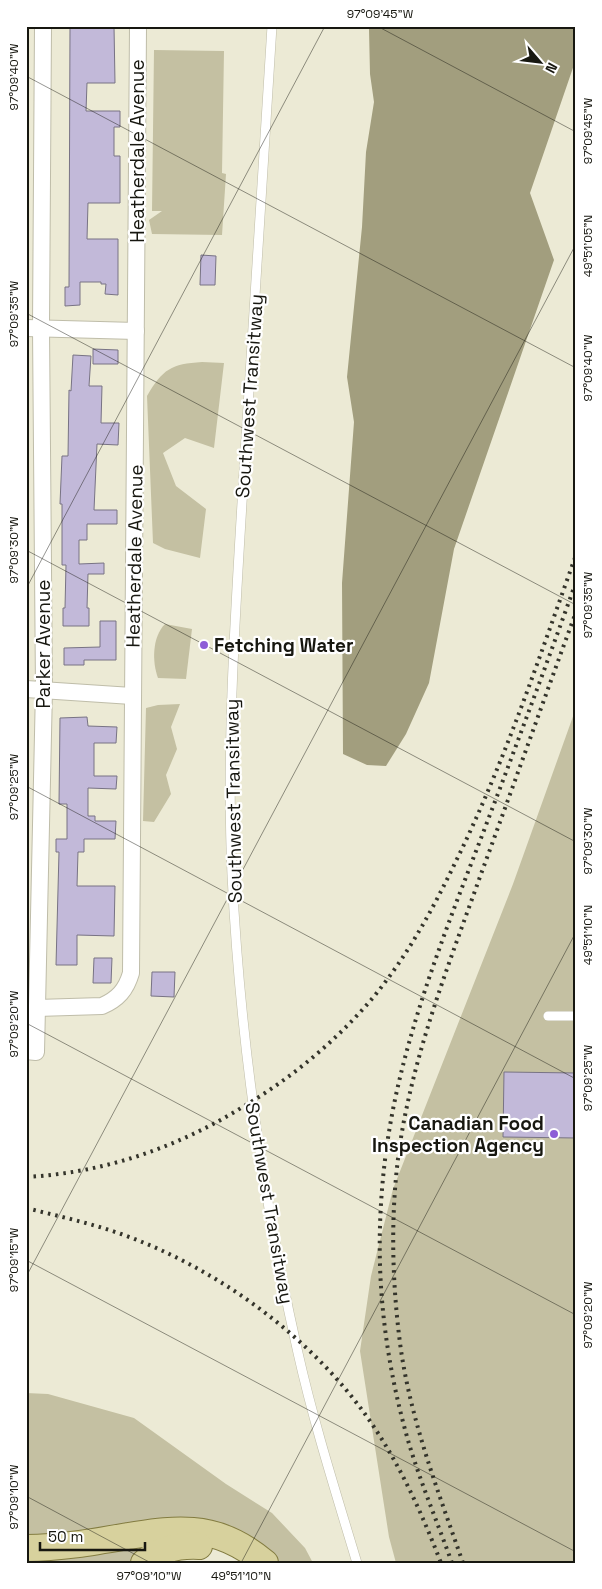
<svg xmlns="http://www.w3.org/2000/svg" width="602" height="1589" viewBox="0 0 602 1589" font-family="'Space Grotesk',sans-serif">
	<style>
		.green { fill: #c4c0a2 }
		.water { fill: #a29e7e }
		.building { fill: #c2b9d9; stroke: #787384 }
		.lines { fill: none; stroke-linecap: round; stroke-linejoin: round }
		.lane-casing { stroke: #bfbda9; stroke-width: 10 }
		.street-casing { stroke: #bfbda9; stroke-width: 18 }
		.primary-casing { stroke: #837c41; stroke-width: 28 }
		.lane { stroke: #fff; stroke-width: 9 }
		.street { stroke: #fff; stroke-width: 16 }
		.primary { stroke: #d7d19d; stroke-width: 26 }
		.rail { stroke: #34342b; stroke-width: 4; stroke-dasharray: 2.5 5; stroke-linecap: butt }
		.ticks { fill: none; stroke: #171710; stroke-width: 1; stroke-opacity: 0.45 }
		.poi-dot { fill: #8d5dd7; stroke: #fff; stroke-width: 2 }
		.labels { text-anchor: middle; stroke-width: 4.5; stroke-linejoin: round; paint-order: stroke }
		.street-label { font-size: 19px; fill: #171710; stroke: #fff }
		.poi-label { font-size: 19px; font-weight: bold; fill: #171710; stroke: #fff; text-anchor: start }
		.neatline { fill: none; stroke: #171710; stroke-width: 2 }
		.ticks-label { font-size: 12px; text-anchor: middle; fill: #171710 }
	</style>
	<rect width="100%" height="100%" fill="#ecead5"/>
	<g class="green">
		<polygon points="154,50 224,51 222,173 226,174 222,235 152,234 149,220 162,211 152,211"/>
		<path d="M 202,362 L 224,363 L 214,448 L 185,438 L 163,453 L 176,486 L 206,509 L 200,558 L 165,549 L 153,543 L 147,396 C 163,369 171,364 202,362 Z"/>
		<path d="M 165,624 L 192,629 L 186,679 L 158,678 C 152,662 152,637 165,624 Z"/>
		<polygon points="180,704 171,727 177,749 166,775 171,794 154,822 143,821 146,708 158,705"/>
		<polygon points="576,708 576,1563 396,1563 389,1537 360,1351 371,1276 393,1189 513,884"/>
		<polygon points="26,1393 48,1394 134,1418 226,1484 272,1513 305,1548 313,1563 277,1563 254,1542 26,1541"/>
		<polygon points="157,1538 132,1563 26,1563 26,1556"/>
	</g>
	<polygon class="water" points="372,26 576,26 576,59 530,193 554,260 454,549 429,683 406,734 386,766 367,765 343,754 342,583 354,422 347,377 362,227 366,152 374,102 370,74 369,29"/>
	<g class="building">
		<polygon points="70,26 114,26 115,83 87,83 86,111 120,111 120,127 114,127 114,156 120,156 120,203 88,203 87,239 118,239 118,295 105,294 106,284 101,284 101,282 80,282 80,305 65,306 65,287 69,287"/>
		<polygon points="201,255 216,256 215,285 200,285"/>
		<polygon points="93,349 118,350 118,364 93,364"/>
		<polygon points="73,355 91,356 89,386 102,386 101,423 119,423 118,445 97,444 94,510 117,510 117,524 87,524 87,540 79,540 79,564 104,563 104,574 88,574 87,608 89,608 89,626 63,626 63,608 65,608 66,565 62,565 62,504 60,504 62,456 68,456 69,390 71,391"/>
		<polygon points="100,621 116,621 116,660 84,660 84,665 64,665 64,648 100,647"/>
		<polygon points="87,717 88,726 117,727 116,743 94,743 94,776 117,776 116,789 88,788 88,816 95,816 95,821 116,821 115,839 84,839 84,852 78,852 77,886 115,886 114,936 77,935 77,965 56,965 59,852 56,852 56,839 67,839 67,804 59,804 60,718"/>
		<polygon points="94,958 112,958 111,983 93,983"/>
		<polygon points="152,972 175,972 174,997 151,996"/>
		<polygon points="504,1072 576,1073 576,1138 503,1137"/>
	</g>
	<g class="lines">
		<g class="lane-casing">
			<g id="lane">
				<path d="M 272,26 C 262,174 253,322 244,470 C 236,604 226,740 232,875 C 240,1036 262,1195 298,1353 C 314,1424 336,1493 357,1563"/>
				<polyline points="548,1016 576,1016"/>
			</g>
		</g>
		<g class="street-casing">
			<g id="street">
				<polyline points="26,328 136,331"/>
				<polyline points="26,689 132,696"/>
				<path d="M 37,1008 L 102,1006 C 118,999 126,990 131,973 C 132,658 136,342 138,26"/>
				<polyline points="26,1051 36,1052 44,689 41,328 43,26"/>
			</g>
		</g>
		<g class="primary-casing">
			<g id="primary">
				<path d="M 26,1548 C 61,1548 94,1542 128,1536 C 149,1533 171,1529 193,1531 C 220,1533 245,1546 265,1563"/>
				<path d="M 144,1563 C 159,1549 179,1545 199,1546"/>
			</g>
		</g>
		<use href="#lane" class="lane"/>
		<use href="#street" class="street"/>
		<use href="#primary" class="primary"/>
		<g class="rail">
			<path d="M 26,1177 C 103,1173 176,1148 241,1108 C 290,1079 334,1043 371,1000 C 407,957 433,909 457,859 C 505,761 539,658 576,555"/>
			<path d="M 26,1208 C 58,1216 90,1223 121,1234 C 215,1267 307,1334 365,1414 C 398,1460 421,1511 441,1563"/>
			<path d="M 452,1563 C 438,1524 422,1486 410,1447 C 396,1400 386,1349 382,1300 C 376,1230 382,1155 398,1086 C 418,999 451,916 483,833 C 515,749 546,666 576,582"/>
			<path d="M 463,1563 C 438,1491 410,1419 400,1343 C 390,1265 390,1183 407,1106 C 424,1026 454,950 481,874 C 513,787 544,699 576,612"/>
		</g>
	</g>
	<path class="ticks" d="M 377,26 L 576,132M 26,76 L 576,368M 26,313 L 576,605M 26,550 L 576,842M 26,589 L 325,26M 26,786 L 576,1079M 26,1023 L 576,1315M 26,1260 L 576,1552M 26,1277 L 576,244M 26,1496 L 151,1563M 241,1563 L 576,932"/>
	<g class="poi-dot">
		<circle cx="204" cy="645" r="5"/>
		<circle cx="554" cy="1134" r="5"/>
	</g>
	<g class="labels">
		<g class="street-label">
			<text transform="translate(137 151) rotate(-90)" y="7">Heatherdale Avenue</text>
			<text transform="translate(249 396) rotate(-86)" y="7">Southwest Transitway</text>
			<text transform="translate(134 556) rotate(-89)" y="7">Heatherdale Avenue</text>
			<text transform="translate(43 644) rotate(-90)" y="7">Parker Avenue</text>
			<text transform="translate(233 801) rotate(-91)" y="7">Southwest Transitway</text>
			<text transform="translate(270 1203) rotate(80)" y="7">Southwest Transitway</text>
		</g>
		<g class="poi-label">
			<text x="214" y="652">Fetching Water</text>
			<text x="544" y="1130" text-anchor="end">Canadian Food<tspan x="544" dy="22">Inspection Agency</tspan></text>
		</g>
	</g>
	<rect width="602" height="1589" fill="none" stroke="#ffffff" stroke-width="55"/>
	<g transform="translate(540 62) rotate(118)" stroke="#ffffff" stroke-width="4" paint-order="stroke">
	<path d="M0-4L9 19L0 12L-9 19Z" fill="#171710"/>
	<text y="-8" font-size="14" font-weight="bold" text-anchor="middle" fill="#171710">N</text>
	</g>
	<path d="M40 1542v8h105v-8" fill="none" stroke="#171710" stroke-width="2.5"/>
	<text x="48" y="1542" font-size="15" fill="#171710" stroke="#ffffff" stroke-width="4" paint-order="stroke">50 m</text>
	<rect x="28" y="28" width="546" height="1534" class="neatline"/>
	<g class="ticks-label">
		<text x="380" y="18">97°09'45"W</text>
		<text transform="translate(14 77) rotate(-90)" y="4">97°09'40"W</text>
		<text transform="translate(588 131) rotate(-90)" y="4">97°09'45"W</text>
		<text transform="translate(588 246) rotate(-90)" y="4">49°51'05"N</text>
		<text transform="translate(14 314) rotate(-90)" y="4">97°09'35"W</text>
		<text transform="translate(588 368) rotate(-90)" y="4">97°09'40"W</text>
		<text transform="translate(14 550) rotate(-90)" y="4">97°09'30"W</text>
		<text transform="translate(588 605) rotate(-90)" y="4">97°09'35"W</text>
		<text transform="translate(14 787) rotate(-90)" y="4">97°09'25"W</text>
		<text transform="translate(588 841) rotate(-90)" y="4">97°09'30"W</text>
		<text transform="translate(588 935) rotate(-90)" y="4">49°51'10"N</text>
		<text transform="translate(14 1024) rotate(-90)" y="4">97°09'20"W</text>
		<text transform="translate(588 1078) rotate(-90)" y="4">97°09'25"W</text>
		<text transform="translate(14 1260) rotate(-90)" y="4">97°09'15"W</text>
		<text transform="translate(588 1315) rotate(-90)" y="4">97°09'20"W</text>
		<text transform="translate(14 1497) rotate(-90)" y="4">97°09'10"W</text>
		<text x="149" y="1580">97°09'10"W</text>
		<text x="241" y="1580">49°51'10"N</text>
	</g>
</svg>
